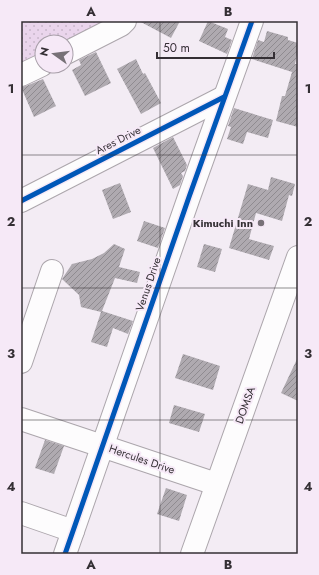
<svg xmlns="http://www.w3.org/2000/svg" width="319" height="575" viewBox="0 0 319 575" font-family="Jost,sans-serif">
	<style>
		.park { fill: url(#park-dots) }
		.building { fill: url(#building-hatch) }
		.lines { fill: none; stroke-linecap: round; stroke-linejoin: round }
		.minor-casing { stroke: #aca6ac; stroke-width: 24 }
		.major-casing { stroke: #aca6ac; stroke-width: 24 }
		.minor { stroke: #fdfcfd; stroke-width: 22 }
		.major { stroke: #fdfcfd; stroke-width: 22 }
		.cycleway-casing { stroke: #f6e9f7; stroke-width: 8 }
		.cycleway { stroke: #0057b8; stroke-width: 5 }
		.grid { fill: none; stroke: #342f34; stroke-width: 1; stroke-opacity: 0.55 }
		.poi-dot { fill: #777177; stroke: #f6e9f7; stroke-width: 1.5 }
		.labels { text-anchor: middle; stroke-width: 4; stroke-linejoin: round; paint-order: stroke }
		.street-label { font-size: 11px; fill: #342f34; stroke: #f6e9f7 }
		.poi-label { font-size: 11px; font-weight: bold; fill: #342f34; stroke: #f6e9f7; text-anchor: end }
		.neatline { fill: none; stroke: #342f34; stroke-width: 1.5 }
		.grid-label { font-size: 13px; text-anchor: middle; font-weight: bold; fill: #342f34 }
	</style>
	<defs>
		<pattern id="park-dots" width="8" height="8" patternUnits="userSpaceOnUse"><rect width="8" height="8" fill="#ead5ec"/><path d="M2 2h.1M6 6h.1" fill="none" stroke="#c9b7cb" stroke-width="1.8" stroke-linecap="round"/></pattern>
		<pattern id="building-hatch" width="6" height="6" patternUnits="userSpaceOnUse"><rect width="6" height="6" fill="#afaab0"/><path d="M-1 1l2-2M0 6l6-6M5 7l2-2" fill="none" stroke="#8f8b90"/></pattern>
	</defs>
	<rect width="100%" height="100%" fill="#f3ecf4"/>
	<polygon class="park" points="21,21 110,21 66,42 42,42 42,55 21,65"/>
	<g class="building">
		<polygon points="139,21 180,21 171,38"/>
		<polygon points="208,21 228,29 225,37 232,40 227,54 199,41"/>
		<polygon points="267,31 288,37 288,40 298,43 298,50 295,64 298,64 298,127 276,121 282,96 285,96 292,72 252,59 258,40 264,42"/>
		<polygon points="96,52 111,83 85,96 72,70 81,65 79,60"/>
		<polygon points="136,59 143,74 145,73 161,103 141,114 117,69"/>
		<polygon points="43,79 56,106 34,117 21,87 26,86"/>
		<polygon points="234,108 273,120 268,138 247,132 243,144 227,139 231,127 228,126"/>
		<polygon points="173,137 187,165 185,171 181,173 183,176 180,185 173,189 153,148"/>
		<polygon points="271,177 295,184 292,196 289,195 282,221 256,213 249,239 274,246 269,260 229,248 248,184 268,190"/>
		<polygon points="120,183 131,212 113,219 102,190"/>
		<polygon points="144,221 165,228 158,248 137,241"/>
		<polygon points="114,244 125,249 119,267 140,272 137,283 115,278 102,311 133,321 128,334 113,328 107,347 91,342 101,312 81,307 79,295 62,279 72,264 92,259 104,253"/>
		<polygon points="204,244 222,249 215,272 197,267"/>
		<polygon points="183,354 220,366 213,390 175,378"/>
		<polygon points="298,357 298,401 281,393"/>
		<polygon points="174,405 205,414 199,432 169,423"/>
		<polygon points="45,440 64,446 54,474 35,468"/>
		<polygon points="166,488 187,495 179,521 157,514"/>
	</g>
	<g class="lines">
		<g class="minor-casing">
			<g id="minor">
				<polyline points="66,53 121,25 125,21"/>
				<polyline points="21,75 42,65"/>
				<polyline points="21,201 224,97"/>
				<polyline points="21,362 52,271"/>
				<polyline points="21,419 216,484"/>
				<polyline points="21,513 73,531"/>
				<polyline points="65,554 189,197 252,21"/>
			</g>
		</g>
		<g class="major-casing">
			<polyline id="major" points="192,554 298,257"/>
		</g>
		<use href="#minor" class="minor"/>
		<use href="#major" class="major"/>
		<g class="cycleway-casing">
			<g id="cycleway">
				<polyline points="21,201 224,97"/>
				<polyline points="65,554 189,197 252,21"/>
			</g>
		</g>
		<use href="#cycleway" class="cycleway"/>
	</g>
	<path class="grid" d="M 160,21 L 160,554M 21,155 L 298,155M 21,288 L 298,288M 21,420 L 298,420"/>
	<circle class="poi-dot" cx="261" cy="223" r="4"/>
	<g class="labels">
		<g class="street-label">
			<text transform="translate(118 140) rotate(-27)" y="4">Ares Drive</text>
			<text transform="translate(148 284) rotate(-71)" y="4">Venus Drive</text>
			<text transform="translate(245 405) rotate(-70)" y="4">DOMSA</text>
			<text transform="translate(142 459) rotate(19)" y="4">Hercules Drive</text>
		</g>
		<g class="poi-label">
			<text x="253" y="227">Kimuchi Inn</text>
		</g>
	</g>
	<rect width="319" height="575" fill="none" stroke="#f6e9f7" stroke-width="44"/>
	<g transform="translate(54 54) rotate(284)"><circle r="19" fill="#f6e9f7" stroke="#a89fa9"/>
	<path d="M0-3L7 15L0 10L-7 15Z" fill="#777177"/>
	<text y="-6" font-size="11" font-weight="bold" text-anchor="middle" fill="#342f34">N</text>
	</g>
	<path d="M157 52v6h117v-6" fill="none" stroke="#342f34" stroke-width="2"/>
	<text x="163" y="52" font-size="12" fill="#342f34" stroke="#f6e9f7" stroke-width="3" paint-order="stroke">50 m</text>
	<rect x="22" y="22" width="275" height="531" class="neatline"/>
	<g class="grid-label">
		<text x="91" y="16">A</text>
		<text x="228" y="16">B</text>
		<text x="11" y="93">1</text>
		<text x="308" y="93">1</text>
		<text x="11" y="226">2</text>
		<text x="308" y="226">2</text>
		<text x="11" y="358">3</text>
		<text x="308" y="358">3</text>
		<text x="11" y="491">4</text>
		<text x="308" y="491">4</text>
		<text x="91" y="569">A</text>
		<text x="228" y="569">B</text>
	</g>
</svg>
